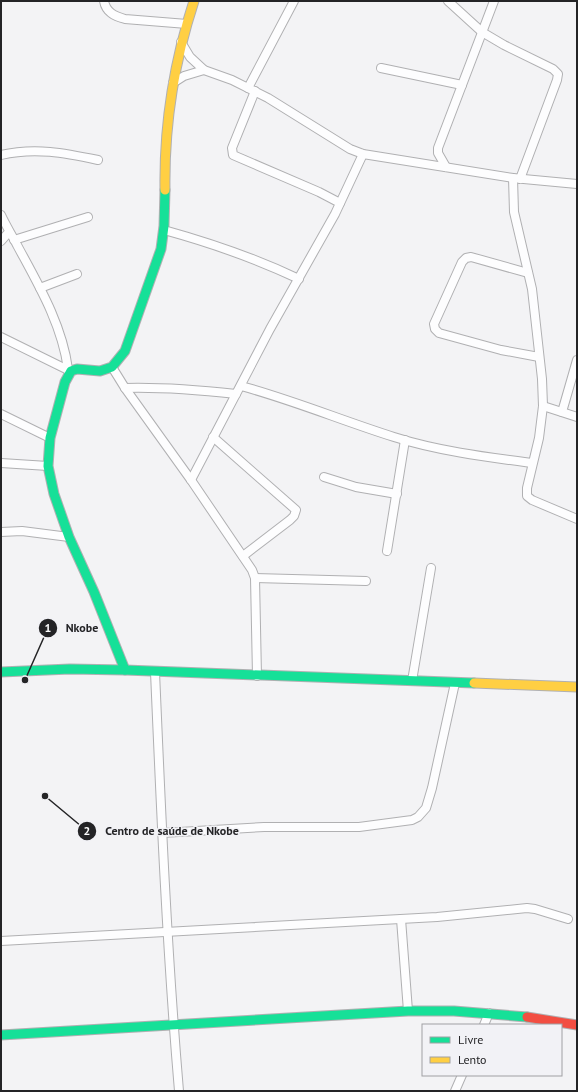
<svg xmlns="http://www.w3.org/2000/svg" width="578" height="1092" viewBox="0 0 578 1092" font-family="'PT Sans',sans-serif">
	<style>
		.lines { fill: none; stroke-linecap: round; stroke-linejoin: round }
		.street-casing { stroke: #b0b0b2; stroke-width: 10 }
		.fast-casing { stroke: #b0b0b2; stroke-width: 11 }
		.slow-casing { stroke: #b0b0b2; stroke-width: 11 }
		.jam-casing { stroke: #b0b0b2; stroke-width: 11 }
		.street { stroke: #fdfdfe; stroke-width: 8 }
		.fast { stroke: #16e098; stroke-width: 9 }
		.slow { stroke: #ffcf43; stroke-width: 9 }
		.jam { stroke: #f24e42; stroke-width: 9 }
		.leader { fill: none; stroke: #242426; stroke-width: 1.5 }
		.callout-dot { fill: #242426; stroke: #f2f2f6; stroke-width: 1.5 }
		.mark-label { font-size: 12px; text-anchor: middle; font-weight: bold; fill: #fff }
		.callout-label { font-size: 12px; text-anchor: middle; font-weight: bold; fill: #242426; stroke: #f2f2f6; stroke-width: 3; stroke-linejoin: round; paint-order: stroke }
	</style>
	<rect width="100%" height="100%" fill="#f3f3f5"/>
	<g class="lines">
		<g class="street-casing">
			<g id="street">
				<path d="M 104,1 C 106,12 114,16 125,19 L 187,24"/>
				<polyline points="448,1 482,32 504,45 553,69 558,74 557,80 520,179"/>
				<polyline points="181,42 190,57 204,70 232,80 268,98 350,149 363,154 513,178 577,184"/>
				<polyline points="381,68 462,85"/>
				<polyline points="173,83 184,76 204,70"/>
				<polyline points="248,88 294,1"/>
				<polyline points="255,91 232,148 233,155 319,192 340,203"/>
				<path d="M 1,155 C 35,147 65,153 98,160"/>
				<polyline points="446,167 438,153 438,148 494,1"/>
				<polyline points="513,178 514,212 532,289 542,379 543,406 539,438 527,488 527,496 532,500 577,519"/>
				<path d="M 1,215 C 6,226 12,235 17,245 C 38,284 62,324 68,369"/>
				<path d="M 164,230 C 211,243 255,258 299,279"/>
				<polyline points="14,240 88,217"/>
				<polyline points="1,241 9,232"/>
				<polyline points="528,273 471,257 466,258 462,262 434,324 435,329 439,333 501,350 539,357"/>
				<polyline points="40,288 77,274"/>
				<polyline points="1,337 70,371"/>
				<polyline points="112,367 125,388 191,480 252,570 255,578 257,676"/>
				<path d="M 241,386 C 293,400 343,421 394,437 C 438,451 486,457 532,463"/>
				<path d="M 125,388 C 162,387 199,390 236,394"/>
				<polyline points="543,406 577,417"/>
				<polyline points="562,412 577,360"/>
				<polyline points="1,414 50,438"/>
				<polyline points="213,437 296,510 294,516 290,520 243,556"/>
				<polyline points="1,463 48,466"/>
				<polyline points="324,477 356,487 397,494"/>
				<polyline points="191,480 270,329 335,214 363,154"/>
				<polyline points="1,532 22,531 69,537"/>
				<polyline points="387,551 405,440"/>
				<polyline points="255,578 366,581"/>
				<path d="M 155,672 C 161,812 167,951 179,1091"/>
				<polyline points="412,681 431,568"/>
				<polyline points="162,833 264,827 359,827 412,820 418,817 426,808 432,788 455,683"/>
				<polyline points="401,919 408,1011"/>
				<polyline points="1,941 437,917 527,908 535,909 568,919"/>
				<polyline points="484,1025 489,1013"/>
				<polyline points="455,1091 462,1075"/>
			</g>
		</g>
		<g class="fast-casing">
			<g id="fast">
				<polyline points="125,670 94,592 69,537 54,494 48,466 50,438 65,382 71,371 77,369 100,371 112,367 125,351 161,249 164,226 165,190"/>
				<polyline points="1,672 70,669 125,670 474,683"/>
				<polyline points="1,1035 408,1011 454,1011 527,1017"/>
			</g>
		</g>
		<g class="slow-casing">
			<g id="slow">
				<path d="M 165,190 C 164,125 174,62 194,1"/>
				<polyline points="474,683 577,687"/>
			</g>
		</g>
		<g class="jam-casing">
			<polyline id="jam" points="527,1017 577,1025"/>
		</g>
		<use href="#street" class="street"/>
		<use href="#fast" class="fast"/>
		<use href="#slow" class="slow"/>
		<use href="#jam" class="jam"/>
	</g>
	<path class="leader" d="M25 680L48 628M45 796L87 831"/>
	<g class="callout-dot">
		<circle cx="25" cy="680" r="4"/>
		<circle cx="45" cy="796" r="4"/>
		<circle cx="48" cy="628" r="10"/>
		<circle cx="87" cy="831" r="10"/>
	</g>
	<g class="mark-label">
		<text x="48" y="632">1</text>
		<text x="87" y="835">2</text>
	</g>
	<g class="callout-label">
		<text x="82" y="632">Nkobe</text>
		<text x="172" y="835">Centro de saúde de Nkobe</text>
	</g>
	<rect width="578" height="1092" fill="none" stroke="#242426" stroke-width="4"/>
	<rect x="422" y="1024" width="140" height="52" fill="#f2f2f6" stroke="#a0a0a3"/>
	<rect x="430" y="1037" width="20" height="6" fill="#16e098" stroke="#a0a0a3"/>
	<text x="458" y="1044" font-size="12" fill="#242426">Livre</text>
	<rect x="430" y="1057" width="20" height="6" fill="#ffcf43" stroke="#a0a0a3"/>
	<text x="458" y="1064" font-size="12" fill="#242426">Lento</text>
</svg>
